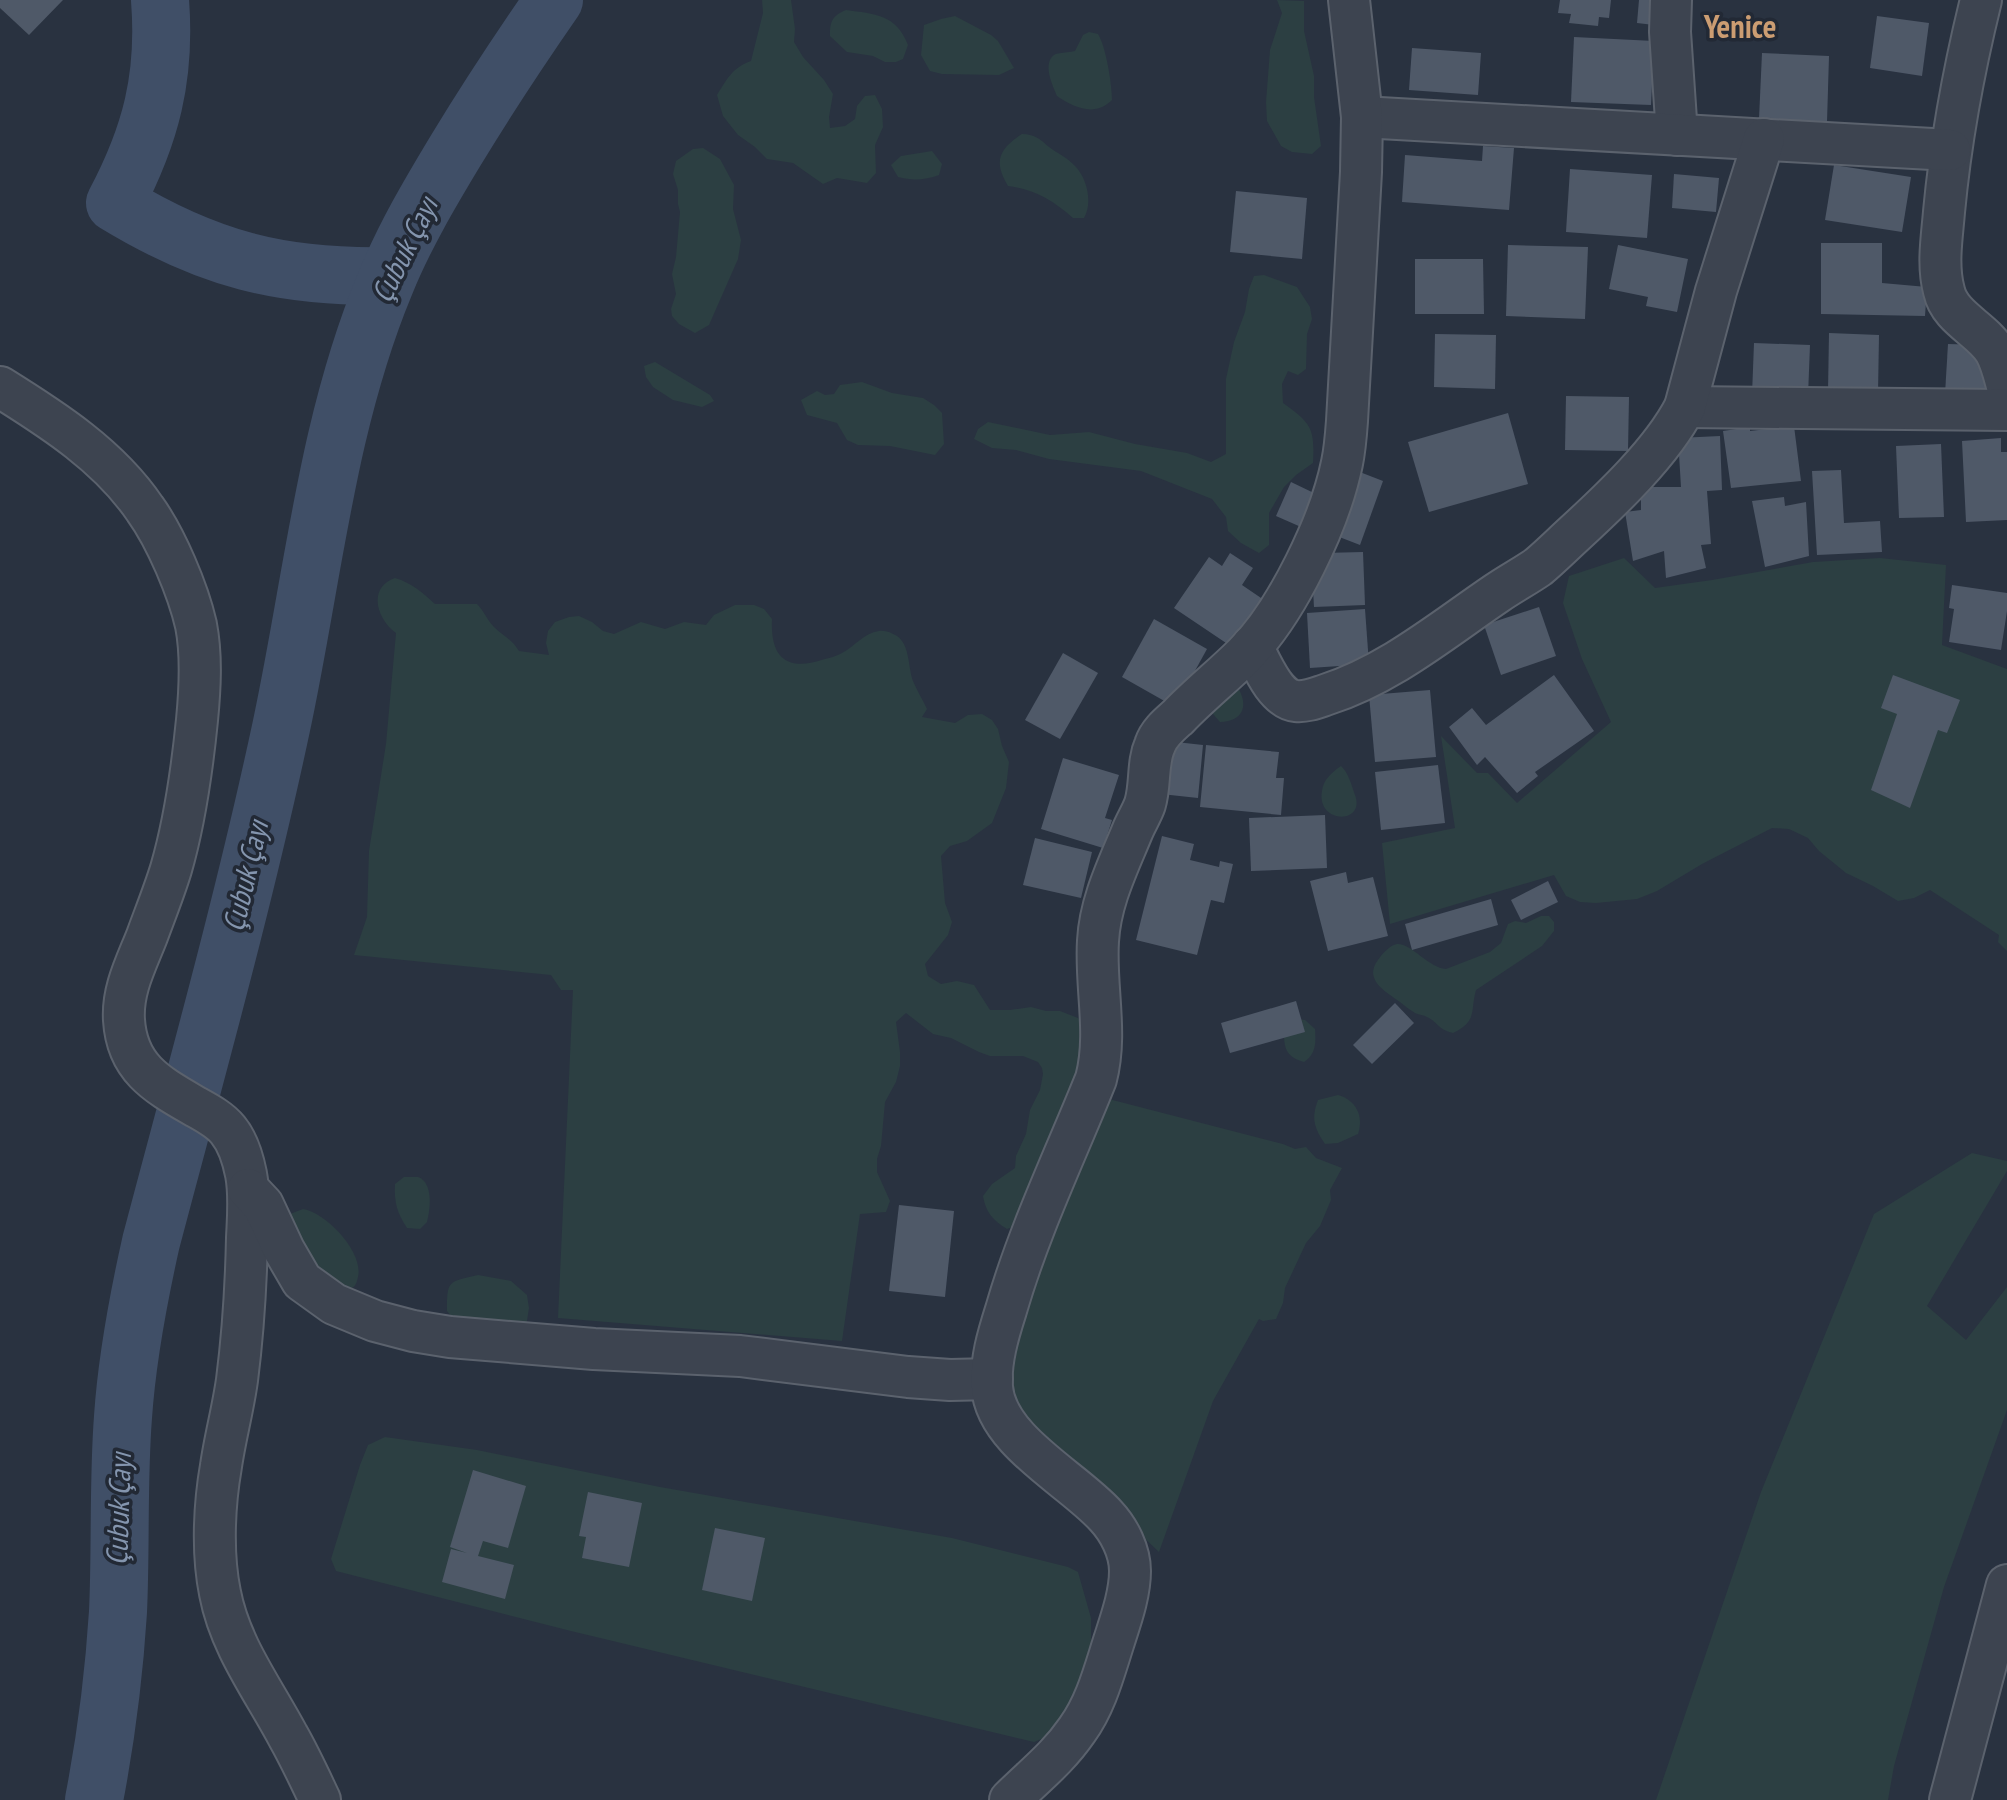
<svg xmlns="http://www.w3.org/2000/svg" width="2007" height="1800" viewBox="0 0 2007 1800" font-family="'PT Sans Narrow',sans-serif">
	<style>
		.green { fill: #2c3f42 }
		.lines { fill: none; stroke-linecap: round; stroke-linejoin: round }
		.river { stroke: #404f67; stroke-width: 58 }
		.building { fill: #4f5968 }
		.minor-casing { stroke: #5b626d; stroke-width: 44 }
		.minor { stroke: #3d4450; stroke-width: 40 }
		.labels { text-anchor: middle; stroke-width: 7; stroke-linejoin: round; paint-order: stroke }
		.water-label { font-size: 30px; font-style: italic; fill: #8495ae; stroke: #222935 }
		.quarter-label { font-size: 32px; font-weight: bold; fill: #cc9d72; stroke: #222935 }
	</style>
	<rect width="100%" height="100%" fill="#293240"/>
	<g class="green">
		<path d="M 762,0 L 791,0 L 795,29 L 794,42 L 803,57 L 824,80 L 833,94 L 829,117 L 830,128 L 845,126 L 855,119 L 857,106 L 865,96 L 875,95 L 882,109 L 883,127 L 875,145 L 876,173 L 867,183 L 837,178 L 823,184 L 793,163 L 767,159 L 755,147 L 738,135 L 723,116 L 717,95 C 727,79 732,68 751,61 L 763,13 Z"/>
		<polygon points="1277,0 1304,1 1304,31 1314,76 1314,97 1321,146 1312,154 1292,152 1281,146 1267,121 1266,102 1270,50 1282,13"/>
		<path d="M 846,10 C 875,14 896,14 908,45 L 903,59 L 896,62 L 885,62 L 873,56 L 847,52 L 830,36 C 830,21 832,16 846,10 Z"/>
		<polygon points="955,16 991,35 998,41 1014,68 999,75 942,74 930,71 921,55 924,25 941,19"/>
		<path d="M 1089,32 L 1098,34 C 1106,47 1112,84 1112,100 C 1095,117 1075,108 1057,96 C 1053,86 1042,64 1054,55 C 1058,52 1069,53 1075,51 L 1083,35 Z"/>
		<path d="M 1022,134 C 1034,134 1040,139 1049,147 C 1057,153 1068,158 1075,166 C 1087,178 1093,203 1084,218 L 1073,218 C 1052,200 1036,190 1008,186 C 993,161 999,149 1022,134 Z"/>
		<polygon points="703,148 720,159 734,185 733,209 741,240 738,259 709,325 695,333 679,324 672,316 671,309 676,294 672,274 676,257 680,212 678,204 678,190 673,174 676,161 693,149"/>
		<path d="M 932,151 L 942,164 L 939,175 C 925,180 913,181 898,177 L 891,165 L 901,156 Z"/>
		<path d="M 1264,275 L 1297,287 L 1310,307 L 1312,319 L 1307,334 L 1306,369 L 1298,375 L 1288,371 L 1282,384 L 1283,403 C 1311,423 1315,428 1313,463 L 1296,475 L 1284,487 L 1269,513 L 1269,545 L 1259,553 L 1241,543 L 1228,531 L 1226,517 L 1212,499 L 1141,471 L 1049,459 L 1016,450 L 992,448 L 974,439 L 978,429 L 988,422 L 1050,435 L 1089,432 L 1135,444 L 1187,453 L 1211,462 L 1226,454 L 1226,379 L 1234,342 L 1245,312 L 1249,289 L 1254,276 Z"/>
		<polygon points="655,362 710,395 714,401 702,407 673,400 653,387 646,377 644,366"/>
		<polygon points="862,382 892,393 923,398 934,405 942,413 944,444 935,455 890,446 858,445 847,440 837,423 807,415 801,400 817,391 825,395 834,394 840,385"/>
		<polygon points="1624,558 1655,588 1712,580 1813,562 1880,558 1946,565 1942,645 2007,669 2007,951 1998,942 1999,935 1930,890 1914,898 1898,901 1873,886 1846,873 1819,851 1808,838 1789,829 1772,828 1702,864 1657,891 1637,899 1596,903 1580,902 1566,896 1554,875 1390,924 1382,843 1455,828 1441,736 1477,773 1488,773 1517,803 1611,722 1582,659 1563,603 1569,576"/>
		<path d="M 395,578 C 412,583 423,593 435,604 L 477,604 C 484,611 487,620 494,627 C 503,636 512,639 519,651 L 549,655 L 546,643 L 548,631 L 555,622 L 569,617 L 579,616 L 592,622 L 603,631 L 614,634 L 641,622 L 665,629 L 684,622 L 706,625 L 714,615 L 735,605 L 754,605 L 764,609 L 772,619 C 770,658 787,672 825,659 C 830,658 837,656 842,653 C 855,646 864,633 879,631 C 886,630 891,633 897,636 C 910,645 908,667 913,681 C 917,691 923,700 927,709 L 922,717 L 955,723 L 968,715 L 982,714 L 992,720 L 998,729 L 1002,746 L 1009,762 L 1006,788 L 992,823 L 967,841 L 950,846 L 941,856 L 945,903 L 952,922 L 948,935 L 925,964 L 928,976 L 941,984 L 957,981 L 974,985 L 990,1010 L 1010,1010 L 1031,1007 L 1046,1011 L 1060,1011 L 1078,1018 L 1090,1033 L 1089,1053 L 1020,1224 L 1007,1229 C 993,1220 986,1213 983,1196 L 992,1184 L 1015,1168 L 1016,1156 L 1026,1134 L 1030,1110 L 1040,1090 L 1043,1074 L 1042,1068 L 1038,1062 L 1023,1056 L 990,1056 L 979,1052 L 951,1038 L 933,1034 L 906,1013 L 896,1022 L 900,1052 L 900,1066 L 896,1082 L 885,1102 L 881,1146 L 877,1159 L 877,1172 L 890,1201 L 886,1212 L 860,1214 L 842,1341 L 558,1318 L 573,990 L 561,990 L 551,975 L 354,955 L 367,917 L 369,851 L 386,744 L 396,633 C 377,619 367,588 395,578 Z"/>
		<path d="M 1237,686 C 1249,705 1244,721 1220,722 L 1213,714 L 1210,709 Z"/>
		<path d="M 1341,766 C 1349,774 1351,784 1355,795 C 1366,825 1316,824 1322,791 C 1323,780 1332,772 1341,766 Z"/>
		<path d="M 1541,916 L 1549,916 L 1554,922 L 1554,931 L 1542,946 L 1476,990 C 1470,1011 1478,1021 1453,1033 C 1437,1029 1439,1023 1427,1017 C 1424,1015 1419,1015 1415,1013 C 1410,1010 1405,1006 1400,1002 C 1386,992 1363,980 1378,960 C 1382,954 1390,945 1397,944 C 1411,943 1429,968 1446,969 L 1490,952 L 1501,943 L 1508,924 L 1515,921 L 1526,923 Z"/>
		<path d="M 1296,1019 L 1305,1020 L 1315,1029 C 1316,1043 1316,1054 1304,1062 C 1287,1057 1284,1050 1284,1033 Z"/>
		<path d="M 1338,1095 C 1356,1100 1364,1116 1358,1134 L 1338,1143 L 1325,1144 C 1314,1128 1311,1118 1318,1100 Z"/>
		<polygon points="1101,1097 1283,1144 1295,1149 1306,1147 1316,1158 1342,1168 1330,1190 1331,1200 1320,1226 1306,1243 1285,1288 1283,1303 1276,1319 1263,1321 1259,1319 1213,1401 1159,1552 1085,1481 1027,1432 1005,1390 1006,1358"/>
		<polygon points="1972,1153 2007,1161 2007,1171 1927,1306 1966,1340 2007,1287 2007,1410 1944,1587 1894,1766 1888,1800 1656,1800 1761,1492 1874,1214"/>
		<path d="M 404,1177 C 406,1177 416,1177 418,1177 C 434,1183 430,1210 427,1222 L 420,1229 L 407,1228 C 397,1213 394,1202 395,1184 Z"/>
		<path d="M 303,1209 C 327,1213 364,1253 358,1277 C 356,1285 355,1288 347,1290 C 340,1291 334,1290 329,1286 C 325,1283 321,1275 318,1271 C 308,1255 298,1239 288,1223 L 290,1214 Z"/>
		<path d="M 478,1275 L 511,1281 L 527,1295 L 529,1308 L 525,1333 L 459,1325 L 447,1311 C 447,1280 448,1282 478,1275 Z"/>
		<polygon points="385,1437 477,1450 660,1487 952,1538 1068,1567 1078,1572 1091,1618 1091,1646 1084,1680 1066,1714 1051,1735 1034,1742 571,1631 336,1571 331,1559 360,1465 368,1445"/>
	</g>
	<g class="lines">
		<g class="river">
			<path d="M 160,0 C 166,77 151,135 115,203 C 207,259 281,278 388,276"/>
			<path d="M 94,1800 C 106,1738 114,1675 118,1612 C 121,1547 118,1482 123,1417 C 127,1358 138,1300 151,1242 C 196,1072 244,901 281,728 C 313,579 326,426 385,284 C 404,237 430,193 456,150 C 487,99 520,49 554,0"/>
		</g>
	</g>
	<g class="building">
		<polygon points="0,0 63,0 29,35 0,8"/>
		<polygon points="1560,0 1611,0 1609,18 1599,17 1598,26 1569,23 1571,14 1558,13"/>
		<polygon points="1639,0 1656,0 1654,25 1637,23"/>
		<polygon points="1877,16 1929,23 1922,76 1870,68"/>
		<polygon points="1574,37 1654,41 1651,105 1571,102"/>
		<polygon points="1412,48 1481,53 1478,95 1409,90"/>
		<polygon points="1762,53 1829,56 1827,122 1759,119"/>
		<polygon points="1483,146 1514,148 1509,210 1402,202 1405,155 1482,161"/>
		<polygon points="1834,165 1911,177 1902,232 1825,220"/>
		<polygon points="1570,169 1652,175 1647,238 1566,232"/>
		<polygon points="1674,174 1719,178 1716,212 1672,208"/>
		<polygon points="1236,191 1307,198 1302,259 1230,252"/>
		<polygon points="1821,243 1882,243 1882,283 1927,287 1925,316 1821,314"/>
		<polygon points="1508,245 1588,247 1585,319 1506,316"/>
		<polygon points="1618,245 1688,259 1677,312 1646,306 1648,297 1609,289"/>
		<polygon points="1415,259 1483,259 1484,314 1415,314"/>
		<polygon points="1829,333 1879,335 1878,393 1828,392"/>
		<polygon points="1435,334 1496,335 1495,389 1434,387"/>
		<polygon points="1754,343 1810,345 1808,396 1752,395"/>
		<polygon points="1948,344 1982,345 1988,363 1986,396 1945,394"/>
		<polygon points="1566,396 1629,397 1628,451 1565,450"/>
		<polygon points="1508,413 1528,484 1429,512 1408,442"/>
		<polygon points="1794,426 1801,481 1731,488 1723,431 1750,427 1750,431"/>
		<polygon points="1720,436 1722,490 1707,491 1711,544 1701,545 1706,568 1666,578 1664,551 1633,561 1625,512 1641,510 1641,487 1681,487 1678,438"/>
		<polygon points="2001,438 2001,452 2007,452 2007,520 1966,522 1962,441"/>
		<polygon points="1941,444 1944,517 1899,518 1896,446"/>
		<polygon points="1352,469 1383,481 1360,545 1329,533"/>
		<polygon points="1841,470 1844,523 1880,521 1882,552 1817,555 1812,471"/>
		<polygon points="1291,482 1316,494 1301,527 1276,516"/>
		<polygon points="1784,497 1785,506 1806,502 1809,556 1765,567 1752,501"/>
		<polygon points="1363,552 1365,605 1314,607 1312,572 1323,553"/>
		<polygon points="1230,553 1253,568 1242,585 1264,600 1232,647 1174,608 1209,557 1222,566"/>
		<polygon points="1952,585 2007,593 2007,611 2001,650 1949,642 1954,609 1949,608"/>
		<polygon points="1539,607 1556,656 1501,675 1484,625"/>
		<polygon points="1365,609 1369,664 1310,668 1307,613"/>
		<polygon points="1154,619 1207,649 1175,707 1122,677"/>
		<polygon points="1063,653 1098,673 1060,739 1025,720"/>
		<polygon points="1554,675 1594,731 1535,772 1538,776 1517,793 1485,757 1477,765 1449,727 1472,708 1486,725"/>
		<polygon points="1893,675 1960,700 1947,733 1938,730 1910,808 1871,790 1897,714 1881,708"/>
		<polygon points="1430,690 1436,757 1375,762 1369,695"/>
		<polygon points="1167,741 1203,745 1198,798 1161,794"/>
		<polygon points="1206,745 1279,752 1276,778 1284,778 1281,815 1200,807"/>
		<polygon points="1063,758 1119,775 1105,818 1112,820 1103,848 1041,829"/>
		<polygon points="1438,765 1445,823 1381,830 1375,772"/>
		<polygon points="1325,815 1327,868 1251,871 1249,818"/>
		<polygon points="1162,836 1194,844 1190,860 1219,867 1220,861 1233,864 1224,903 1211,900 1197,955 1136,940"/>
		<polygon points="1035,838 1092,852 1081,898 1023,885"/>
		<polygon points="1346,872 1348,883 1373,877 1388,936 1328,951 1310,881"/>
		<polygon points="1548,881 1558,902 1521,920 1511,900"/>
		<polygon points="1491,899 1498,925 1412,950 1405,924"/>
		<polygon points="1296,1001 1305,1032 1230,1053 1221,1023"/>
		<polygon points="1395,1003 1414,1023 1372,1064 1353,1045"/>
		<polygon points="899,1205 954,1211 945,1297 889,1291"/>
		<polygon points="473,1470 526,1486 508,1548 483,1541 478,1556 514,1565 505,1599 442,1582 451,1549 467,1553 450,1547"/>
		<polygon points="588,1492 642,1503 629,1567 582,1558 586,1537 579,1536"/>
		<polygon points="715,1528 765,1538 752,1601 702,1590"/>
	</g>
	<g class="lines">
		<g class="minor-casing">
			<g id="minor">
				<polyline points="1671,0 1670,32 1677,135"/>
				<path d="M 1981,0 C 1963,73 1951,137 1944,212 C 1942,237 1937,265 1944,291 C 1950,318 1982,329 1995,351 C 2001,362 2004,375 2007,386"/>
				<polyline points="1362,117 1950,150"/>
				<path d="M 0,387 C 53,420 109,456 145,509 C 166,538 188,590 196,625 C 202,656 200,689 197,720 C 192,770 185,821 171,869 C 164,892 155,914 147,936 C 136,964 122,990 124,1020 C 127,1069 158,1085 196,1107 C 207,1113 220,1120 228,1130 C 238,1142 243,1159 246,1174 C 250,1195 248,1216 247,1238 C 246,1285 243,1333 237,1380 C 233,1409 225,1438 221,1466 C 214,1506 212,1554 220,1593 C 230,1646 263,1689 288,1736 C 300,1757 310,1779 320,1800"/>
				<polyline points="1685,407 2007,410"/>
				<path d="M 1252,646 C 1261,663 1275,699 1296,701 C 1306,702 1316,698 1325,695 C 1390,674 1441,631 1497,593 C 1510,584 1525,576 1538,567 C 1550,557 1562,545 1574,534 C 1611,500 1662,452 1685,407 L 1716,291 L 1764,139"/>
				<polyline points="248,1189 263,1205 284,1250 302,1281 334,1304 375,1321 413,1331 450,1337 594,1349 740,1356 908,1377 950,1380 992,1379"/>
				<path d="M 1010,1800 C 1034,1776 1057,1759 1077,1730 C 1096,1704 1104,1672 1114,1641 C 1121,1619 1130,1594 1130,1571 C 1130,1551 1119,1530 1106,1516 C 1073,1479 996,1441 992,1387 C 990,1362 998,1335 1006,1310 C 1029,1230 1065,1156 1096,1079 C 1108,1033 1095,987 1098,941 C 1100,902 1118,866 1132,832 C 1136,822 1142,813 1145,804 C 1151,784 1147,763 1155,745 C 1159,733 1169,725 1178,717 C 1199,695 1223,676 1244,655 C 1287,612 1330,522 1342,463 C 1345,449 1346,435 1347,421 L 1361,172 L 1362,117 L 1349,0"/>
				<polyline points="1950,1800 2007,1585"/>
			</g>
		</g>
		<use href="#minor" class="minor"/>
	</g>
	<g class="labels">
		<g class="water-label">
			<text transform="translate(405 250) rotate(-64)" y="10">Çubuk Çayı</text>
			<text transform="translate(246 876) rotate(-77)" y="10">Çubuk Çayı</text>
			<text transform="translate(119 1509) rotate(-88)" y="10">Çubuk Çayı</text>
		</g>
		<g class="quarter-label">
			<text x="1740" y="38">Yenice</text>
		</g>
	</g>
</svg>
